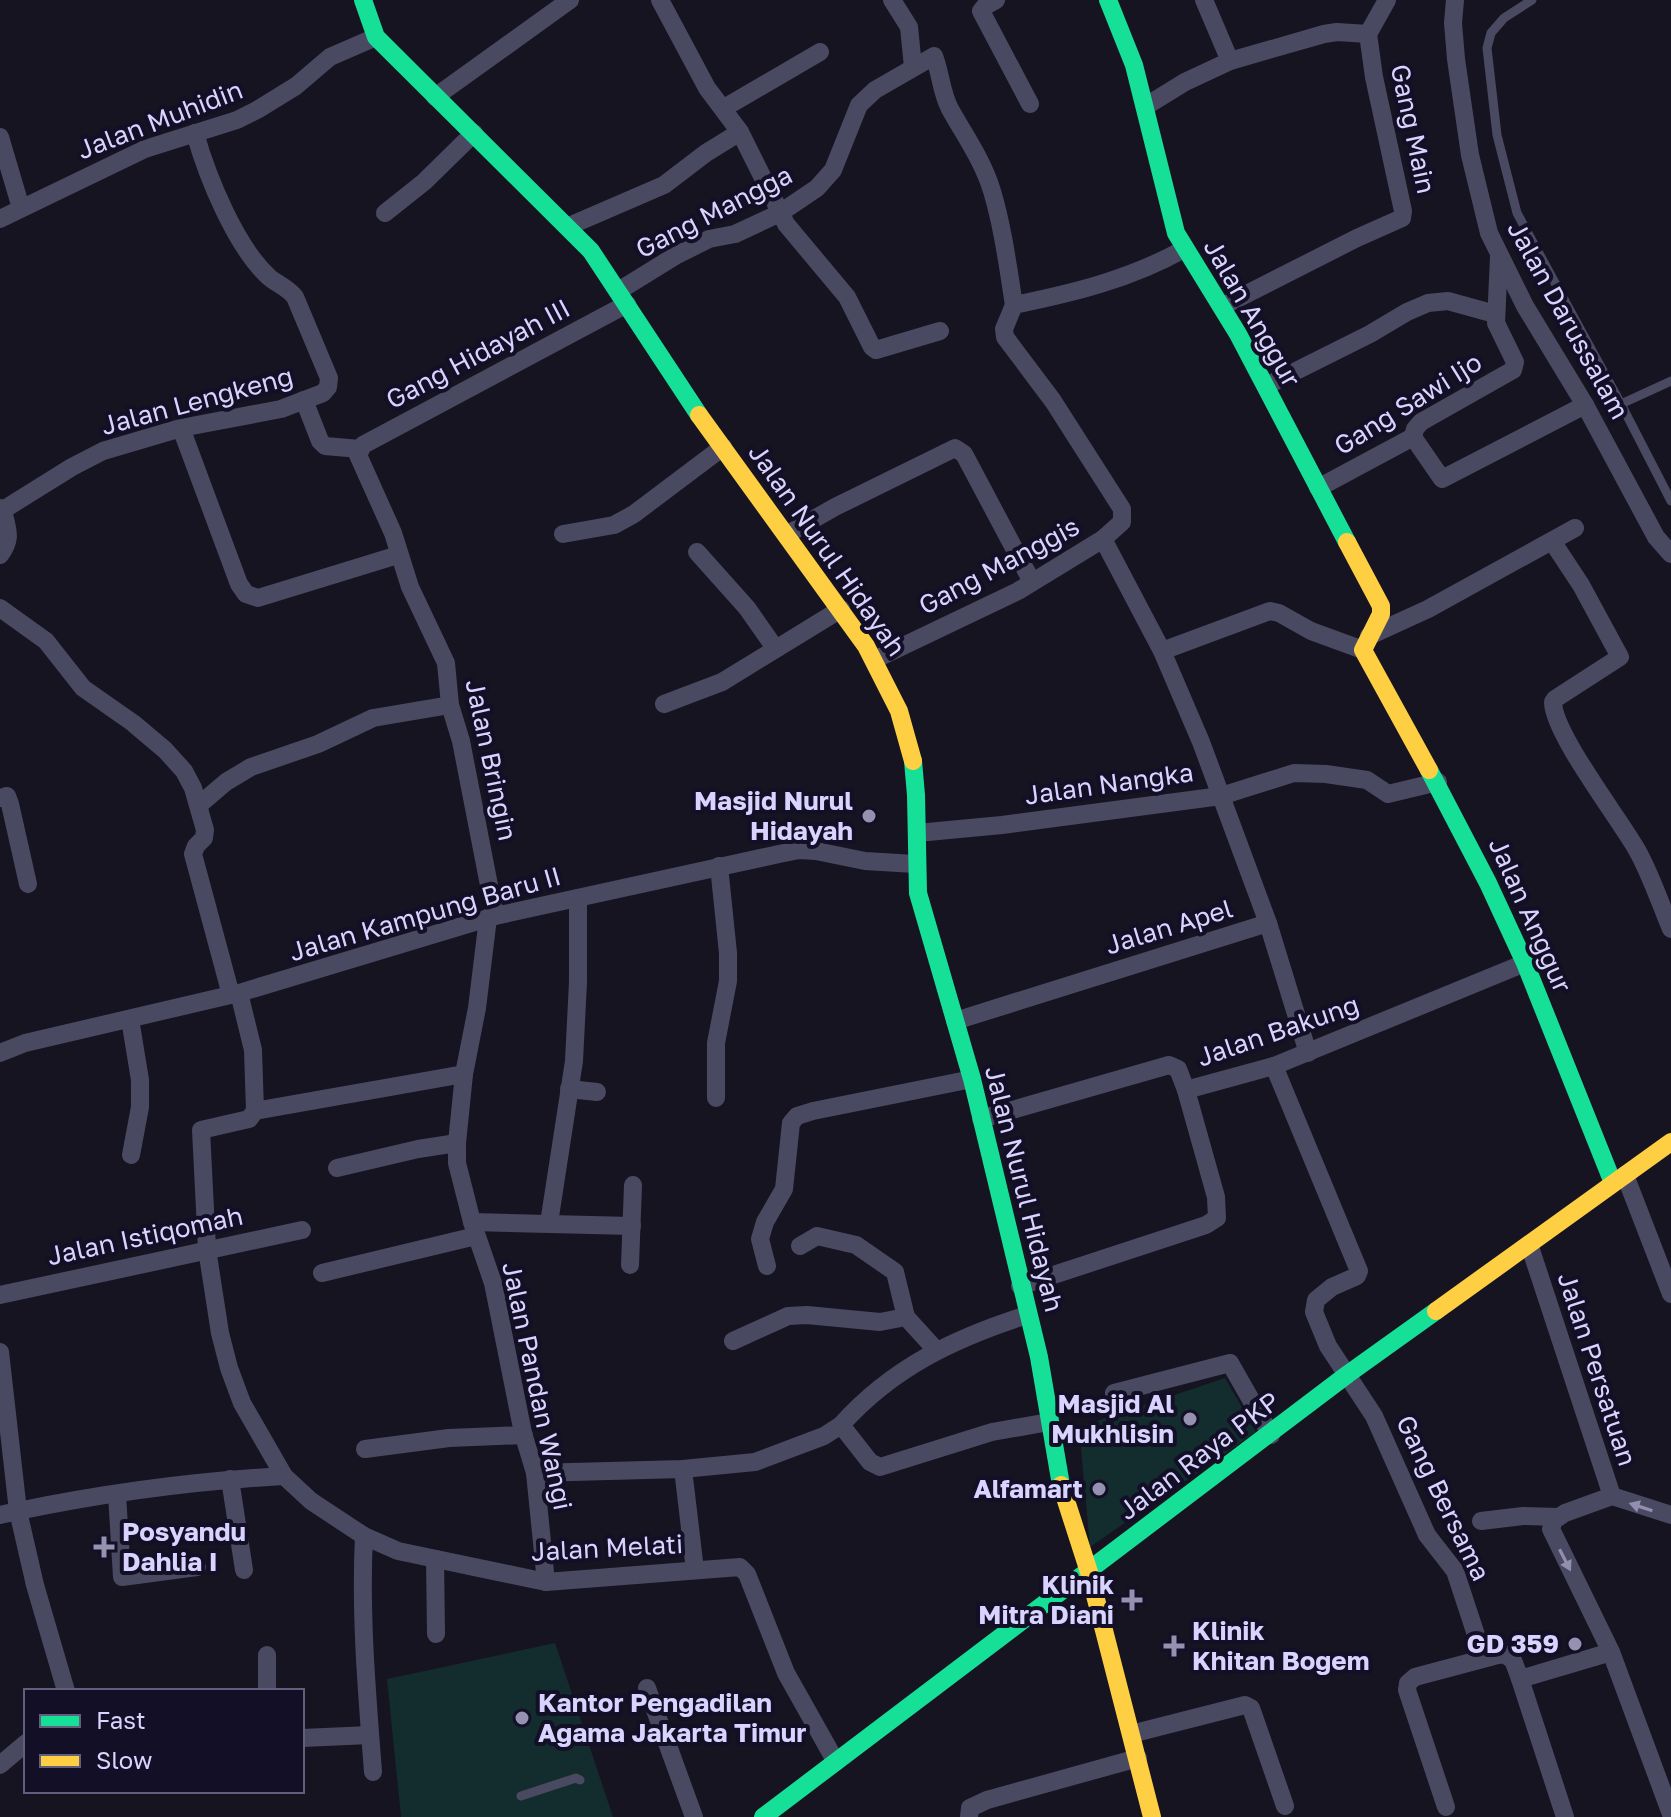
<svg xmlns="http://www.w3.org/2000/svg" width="1671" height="1817" viewBox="0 0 1671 1817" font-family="'Golos Text',sans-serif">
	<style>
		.green { fill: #132c2d }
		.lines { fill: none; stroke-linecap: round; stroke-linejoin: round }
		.lane { stroke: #4a4962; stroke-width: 9 }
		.street { stroke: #4a4962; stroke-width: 18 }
		.fast { stroke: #16e098; stroke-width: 18 }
		.slow { stroke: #ffcf43; stroke-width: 18 }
		.oneway { fill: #928eb0 }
		.poi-dot { fill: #9591b1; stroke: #130f26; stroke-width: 3 }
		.labels { text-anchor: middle; stroke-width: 8; stroke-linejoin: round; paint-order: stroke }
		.street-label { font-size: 26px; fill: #d9d4ff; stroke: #130f26 }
		.poi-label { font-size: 26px; font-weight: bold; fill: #d9d4ff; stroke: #130f26; text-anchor: end }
	</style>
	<rect width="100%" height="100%" fill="#161421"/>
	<g class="green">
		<polygon points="1225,1378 1256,1432 1090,1547 1079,1427"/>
		<polygon points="555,1643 613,1817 401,1817 387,1679"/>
	</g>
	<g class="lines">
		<g class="lane">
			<polyline points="1532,0 1504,18 1491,33 1487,48 1497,135 1517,213 1621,404 1671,381"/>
			<polyline points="1621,404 1671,501"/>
			<polyline points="521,1796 576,1778 580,1780"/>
		</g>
		<g class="street">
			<polyline points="660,0 707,88 740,132 786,224 847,297 872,347 876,350 940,331"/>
			<polyline points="892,0 909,27 913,67"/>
			<polyline points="996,0 985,6 981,11 1030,104"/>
			<polyline points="1204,0 1230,61"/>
			<polyline points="1455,0 1453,23 1456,59 1470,155 1489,233 1525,306 1585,405 1656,537 1671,554"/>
			<polyline points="435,97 570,0"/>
			<polyline points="1146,106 1185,82 1230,61 1324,34 1337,32 1368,34"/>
			<polyline points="724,108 820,52"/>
			<polyline points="0,137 21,208"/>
			<polyline points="385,213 424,182 474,133"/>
			<polyline points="0,219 145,149 237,120 257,110 296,86 330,57 376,37"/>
			<polyline points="569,226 664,185 706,153 740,132"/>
			<path d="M 620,290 L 675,256 L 709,239 L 735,234 L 780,213 L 817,188 L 833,170 L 859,105 L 875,90 L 934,56 C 941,74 941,92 950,109 C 965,136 983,161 992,191 C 1003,228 1008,267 1014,305"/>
			<polyline points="1223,306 1357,238 1402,218 1403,211 1374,77 1368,34 1387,0"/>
			<polyline points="1266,386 1370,334 1407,312 1428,303 1448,301 1495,314"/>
			<polyline points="304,400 320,441 325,446 360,449"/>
			<polyline points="181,428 239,584 246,594 258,598 398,555"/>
			<polyline points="1413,437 1442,479 1585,405"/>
			<polyline points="1318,488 1413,437 1415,429 1421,422 1513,370 1515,362 1496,323 1499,257"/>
			<path d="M 0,508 L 3,510 C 7,530 13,538 0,555"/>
			<path d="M 3,510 L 72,467 L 103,451 L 181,428 L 281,409 L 323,393 L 328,387 L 329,378 L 295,297 C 288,288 279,285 270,278 C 236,248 207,176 195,133"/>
			<polyline points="563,534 614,525 634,514 723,447"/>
			<polyline points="786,535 835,507 955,448 964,454 1032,582"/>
			<path d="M 1103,539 L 1122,522 L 1122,509 L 1053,401 L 1005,337 L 1004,329 L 1014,305 C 1073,293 1131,279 1184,249"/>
			<path d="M 1552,541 L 1581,585 L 1620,657 L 1555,699 L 1553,702 C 1553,733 1619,818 1637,850 C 1651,875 1660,903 1671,929"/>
			<polyline points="697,552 747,608 775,648"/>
			<polyline points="0,608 46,641 83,688 133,723 165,750 184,771 193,788 205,830 204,838 196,846 193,854 231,995"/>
			<polyline points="1369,636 1428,609 1575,528"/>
			<polyline points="1162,651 1270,611 1279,613 1311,631 1363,650"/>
			<polyline points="876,659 1018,591 1103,539 1162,651 1201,742 1268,923"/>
			<polyline points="664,704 722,682 841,609"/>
			<polyline points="0,798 7,796 10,804 28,884"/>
			<polyline points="199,805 226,782 251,767 318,744 373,718 450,705"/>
			<polyline points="917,833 1002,825 1221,796 1294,773 1326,774 1367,780 1388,794 1438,782"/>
			<polyline points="495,916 461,741 450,705 446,663 410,587 393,533 358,455 363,445 627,304"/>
			<polyline points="488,918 477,1008 464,1074 457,1143 457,1163 472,1222 493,1283 523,1433 535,1473 546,1582"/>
			<polyline points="239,993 253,1050 255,1111 249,1119 201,1130 207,1249 220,1333 229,1368 242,1403 284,1476 311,1501 364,1536 398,1551 546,1582 740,1567 747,1574 786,1673 836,1762"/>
			<polyline points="130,1019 140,1080 140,1107 131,1155"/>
			<polyline points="955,1021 1268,923 1308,1053"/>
			<polyline points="0,1053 25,1043 239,993 495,916 779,854 799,850 816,851 865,861 915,864"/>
			<polyline points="1274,1066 1359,1271 1357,1276 1332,1287 1316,1300 1314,1312 1328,1346 1374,1416 1427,1535 1455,1571 1481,1650"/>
			<polyline points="569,1089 597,1092"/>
			<polyline points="716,1098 716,1043 728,981 728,953 719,866"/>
			<polyline points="255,1111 464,1074"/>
			<polyline points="981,1119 1169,1065 1178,1069 1186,1090"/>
			<polyline points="337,1168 418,1149 457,1143"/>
			<polyline points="1625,1175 1671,1294"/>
			<polyline points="472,1222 632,1226"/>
			<polyline points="549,1223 574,1061 578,982 578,898"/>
			<polyline points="1529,1244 1612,1496 1671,1515"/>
			<polyline points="800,1246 817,1236 856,1245 895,1272 906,1317 936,1350"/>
			<polyline points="630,1265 633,1185"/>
			<polyline points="767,1266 760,1239 765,1222 784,1189 791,1123 797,1116 813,1111 972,1079"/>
			<polyline points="322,1273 476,1236"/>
			<polyline points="1020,1286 1206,1225 1217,1218 1216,1197 1186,1090 1274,1066 1525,963"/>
			<polyline points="0,1295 302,1230"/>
			<path d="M 1027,1315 C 955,1338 893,1367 841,1425 L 870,1462 L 880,1467 L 992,1432 L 1049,1422"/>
			<polyline points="733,1341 788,1316 807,1315 880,1322 906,1317"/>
			<polyline points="0,1352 18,1511 0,1515"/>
			<polyline points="1114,1393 1230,1363 1271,1435"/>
			<polyline points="365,1449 449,1438 524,1435"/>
			<polyline points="683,1469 695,1570"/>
			<polyline points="535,1473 683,1469 755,1462 824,1436 841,1425"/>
			<polyline points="230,1479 244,1570"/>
			<polyline points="117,1494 122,1577 197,1567"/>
			<polyline points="1612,1496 1565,1513 1554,1520 1551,1529 1611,1652 1671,1814"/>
			<polyline points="1481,1521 1523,1516 1559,1517"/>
			<path d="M 364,1536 C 360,1615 367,1693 373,1772"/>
			<polyline points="435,1559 436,1634"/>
			<polyline points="267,1655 267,1691"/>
			<polyline points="1520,1679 1565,1817"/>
			<polyline points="647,1688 694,1817"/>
			<path d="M 66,1691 L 35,1585 L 18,1511 C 105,1493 195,1481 284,1476"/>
			<polyline points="1131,1734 1245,1705 1251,1708 1285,1806"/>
			<polyline points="302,1738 370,1735"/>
			<polyline points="0,1765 26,1743"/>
			<polyline points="1446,1807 1407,1690 1408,1683 1415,1677 1494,1656 1504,1654 1513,1660 1520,1679 1611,1652"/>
			<polyline points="969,1817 970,1808 987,1800 1138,1758"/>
		</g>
		<g class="fast">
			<polyline points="363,0 376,37 591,251 699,415"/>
			<polyline points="1108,0 1134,65 1176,233 1238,334 1347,542"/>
			<polyline points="913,761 916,795 918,893 972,1079 1039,1357 1061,1485"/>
			<polyline points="1429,770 1488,883 1525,963 1613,1183"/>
			<polyline points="763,1817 1348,1374 1436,1311"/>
		</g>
		<g class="slow">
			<polyline points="699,415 866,646 899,711 913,761"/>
			<polyline points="1347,542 1381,606 1381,614 1363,650 1429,770"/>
			<polyline points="1436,1311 1671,1142"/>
			<polyline points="1061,1485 1089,1572 1152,1817"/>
		</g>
	</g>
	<defs><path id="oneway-solid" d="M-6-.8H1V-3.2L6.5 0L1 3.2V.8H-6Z" transform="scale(2)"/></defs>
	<g class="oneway">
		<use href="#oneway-solid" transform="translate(1641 1507) rotate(-162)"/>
		<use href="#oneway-solid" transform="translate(1565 1560) rotate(63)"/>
	</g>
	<g class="poi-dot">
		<circle cx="869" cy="816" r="8"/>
		<circle cx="1190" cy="1419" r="8"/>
		<circle cx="1099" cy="1489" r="8"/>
		<path d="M100 1535h8v8h8v8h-8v8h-8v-8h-8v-8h8z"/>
		<path d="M1128 1588h8v8h8v8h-8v8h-8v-8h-8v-8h8z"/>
		<circle cx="1575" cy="1644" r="8"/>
		<path d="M1170 1634h8v8h8v8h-8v8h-8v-8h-8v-8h8z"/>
		<circle cx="522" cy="1718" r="8"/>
	</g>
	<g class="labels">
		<g class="street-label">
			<text transform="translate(160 120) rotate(-21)" y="9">Jalan Muhidin</text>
			<text transform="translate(1413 129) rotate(78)" y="9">Gang Main</text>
			<text transform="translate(714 212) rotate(-27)" y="9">Gang Mangga</text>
			<text transform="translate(1252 313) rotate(60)" y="9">Jalan Anggur</text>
			<text transform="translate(1568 320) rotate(61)" y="9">Jalan Darussalam</text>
			<text transform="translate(478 354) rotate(-28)" y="9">Gang Hidayah III</text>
			<text transform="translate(197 401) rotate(-15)" y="9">Jalan Lengkeng</text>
			<text transform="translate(1408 404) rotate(-32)" y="9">Gang Sawi Ijo</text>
			<text transform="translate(827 550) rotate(55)" y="9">Jalan Nurul Hidayah</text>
			<text transform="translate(999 566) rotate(-28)" y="9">Gang Manggis</text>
			<text transform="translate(491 760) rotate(78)" y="9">Jalan Bringin</text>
			<text transform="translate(1109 784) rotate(-8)" y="9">Jalan Nangka</text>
			<text transform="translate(425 914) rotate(-16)" y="9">Jalan Kampung Baru II</text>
			<text transform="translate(1530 915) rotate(66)" y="9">Jalan Anggur</text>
			<text transform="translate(1169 927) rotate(-17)" y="9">Jalan Apel</text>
			<text transform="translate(1278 1031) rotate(-19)" y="9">Jalan Bakung</text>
			<text transform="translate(1024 1189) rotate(76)" y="9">Jalan Nurul Hidayah</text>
			<text transform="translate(145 1236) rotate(-12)" y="9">Jalan Istiqomah</text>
			<text transform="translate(1597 1369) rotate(72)" y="9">Jalan Persatuan</text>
			<text transform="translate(537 1386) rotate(78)" y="9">Jalan Pandan Wangi</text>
			<text transform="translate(1199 1456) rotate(-37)" y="9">Jalan Raya PKP</text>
			<text transform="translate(1443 1498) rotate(64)" y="9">Gang Bersama</text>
			<text transform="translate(607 1548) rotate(-3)" y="9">Jalan Melati</text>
		</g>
		<g class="poi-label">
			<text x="853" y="810">Masjid Nurul<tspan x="853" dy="30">Hidayah</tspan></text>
			<text x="1174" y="1413">Masjid Al<tspan x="1174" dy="30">Mukhlisin</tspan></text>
			<text x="1083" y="1498">Alfamart</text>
			<text x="122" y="1541" text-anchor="start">Posyandu<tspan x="122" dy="30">Dahlia I</tspan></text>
			<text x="1114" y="1594">Klinik<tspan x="1114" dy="30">Mitra Diani</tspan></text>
			<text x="1192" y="1640" text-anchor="start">Klinik<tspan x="1192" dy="30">Khitan Bogem</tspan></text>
			<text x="1559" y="1653">GD 359</text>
			<text x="538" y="1712" text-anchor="start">Kantor Pengadilan<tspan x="538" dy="30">Agama Jakarta Timur</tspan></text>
		</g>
	</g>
	<rect x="24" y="1689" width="280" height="104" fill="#130f26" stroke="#625e7d" stroke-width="2"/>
	<rect x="40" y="1715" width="40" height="12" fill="#16e098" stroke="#625e7d" stroke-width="2"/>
	<text x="96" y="1729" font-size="24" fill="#d9d4ff">Fast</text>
	<rect x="40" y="1755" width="40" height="12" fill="#ffcf43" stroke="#625e7d" stroke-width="2"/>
	<text x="96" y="1769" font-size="24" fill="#d9d4ff">Slow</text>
</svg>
